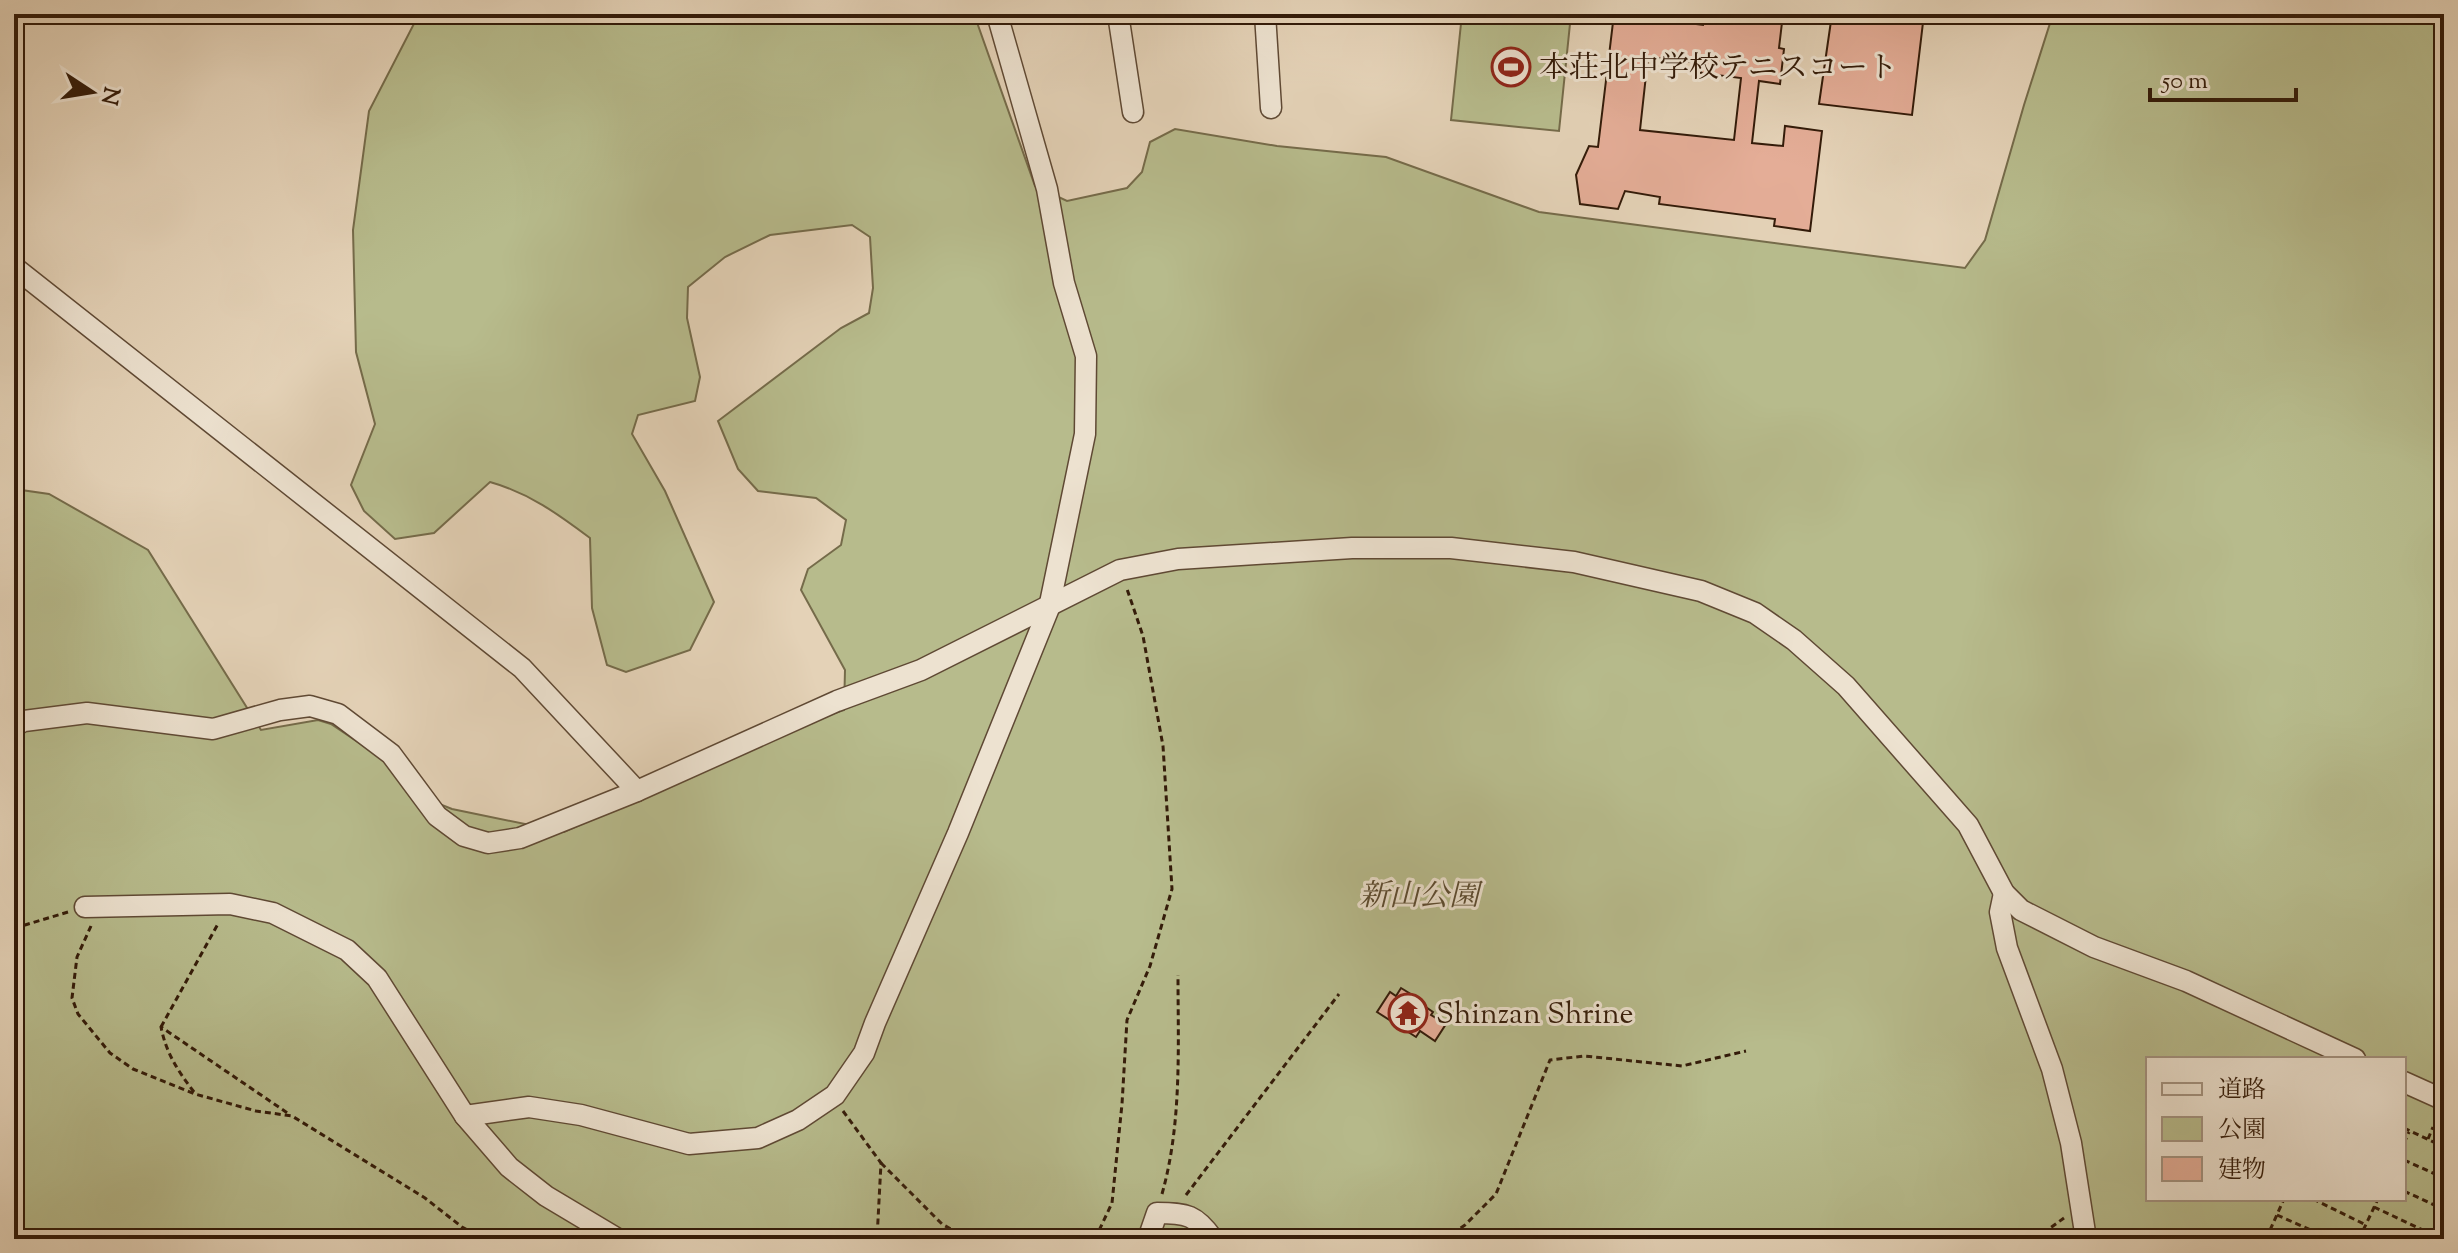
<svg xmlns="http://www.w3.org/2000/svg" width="2458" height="1253" viewBox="0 0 2458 1253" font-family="'Sorts Mill Goudy','Noto Serif JP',serif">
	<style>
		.green { fill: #b7bb8c; stroke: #756b4a; stroke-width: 2; fill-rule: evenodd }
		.building { fill: #e4ad97; stroke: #331b09; stroke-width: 2; fill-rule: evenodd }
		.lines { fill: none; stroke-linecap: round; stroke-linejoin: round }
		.minor-casing { stroke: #5f4934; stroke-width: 23 }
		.path { stroke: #331b09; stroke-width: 3; stroke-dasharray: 6 4; stroke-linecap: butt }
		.minor { stroke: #ede2d0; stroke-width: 20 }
		.labels { text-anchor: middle; stroke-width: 6; stroke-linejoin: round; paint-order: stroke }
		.poi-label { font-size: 30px; fill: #331b09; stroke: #ede2d0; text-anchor: start }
		.park-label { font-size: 30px; font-style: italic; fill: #5b4b30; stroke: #ede2d0 }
	</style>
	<rect width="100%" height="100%" fill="#e4d2b7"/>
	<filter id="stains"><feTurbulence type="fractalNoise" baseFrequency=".0025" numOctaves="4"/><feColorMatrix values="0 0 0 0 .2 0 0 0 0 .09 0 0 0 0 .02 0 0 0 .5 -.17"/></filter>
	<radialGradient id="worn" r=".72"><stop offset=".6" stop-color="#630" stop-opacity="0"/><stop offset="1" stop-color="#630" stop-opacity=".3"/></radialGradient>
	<g class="green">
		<path d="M 419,14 L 974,14 L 1035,186 L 1067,201 L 1127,188 L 1142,172 L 1150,142 L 1175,129 L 1277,146 L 1386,157 L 1539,212 L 1965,268 L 1985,240 L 2024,105 L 2052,17 L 2057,14 L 2444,14 L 2444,1239 L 14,1239 L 14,489 L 49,494 L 148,550 L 261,730 L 318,720 L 331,724 L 386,761 L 409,792 L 452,809 L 564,832 L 807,722 L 844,710 L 845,670 L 801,590 L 808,569 L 841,545 L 846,520 L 816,498 L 758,491 L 738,469 L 718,421 L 841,328 L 869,313 L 873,288 L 870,237 L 852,225 L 770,235 L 725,257 L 688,287 L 687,318 L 700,377 L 695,401 L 638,415 L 632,434 L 665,491 L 714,602 L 690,650 L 626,672 L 607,665 L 592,608 L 590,538 C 558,514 529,493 490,482 L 434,533 L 395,539 L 364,511 L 351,485 L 375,424 L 356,352 L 353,230 L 369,111 ZM 2148,1059 L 2404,1059 L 2404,1199 L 2148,1199 Z"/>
		<polygon points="1462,14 1571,14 1559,131 1451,120"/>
	</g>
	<g class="building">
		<path d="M 1614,14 L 1656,14 L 1655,19 L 1703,25 L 1704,14 L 1783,14 L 1779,48 L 1784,49 L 1780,84 L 1759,81 L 1752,143 L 1783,146 L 1785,126 L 1822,131 L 1810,231 L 1774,226 L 1775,219 L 1659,204 L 1660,197 L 1625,191 L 1618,209 L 1580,204 L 1576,175 L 1589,146 L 1598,147 ZM 1648,57 L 1702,63 L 1701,73 L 1741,78 L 1734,140 L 1640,130 Z"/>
		<polygon points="1832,14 1924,14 1912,115 1819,104"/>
		<polygon points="1401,988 1422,1001 1420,1003 1433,1012 1431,1015 1446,1024 1435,1041 1420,1031 1416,1037 1377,1012 1390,992 1396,996"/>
	</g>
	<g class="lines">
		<g class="minor-casing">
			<g id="minor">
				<polyline points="1118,14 1133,112"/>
				<polyline points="1265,14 1271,108"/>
				<polyline points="14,267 522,668 637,791"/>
				<polyline points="14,726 24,721 87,713 213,729 280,710 310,706 338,714 391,754 437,816 464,836 488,843 520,838 637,791 837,701 921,670 1120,570 1178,559 1352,548 1451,548 1574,562 1701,591 1755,613 1794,640 1846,686 1968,825 2004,893 2021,910 2094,947 2186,981 2355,1059"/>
				<polyline points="2004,893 2000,912 2007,948 2052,1069 2071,1143 2086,1239"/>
				<polyline points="85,907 230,904 273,913 347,950 377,978 465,1116 509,1167 546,1196 618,1239"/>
				<polyline points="2404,1082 2444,1100"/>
				<polyline points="465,1116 529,1107 581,1115 689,1144 758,1138 798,1120 835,1095 864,1053 875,1023 958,833 1049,608 1085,434 1086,356 1064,283 1047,189 997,14"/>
				<path d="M 1148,1239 L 1157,1213 C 1187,1213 1196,1215 1213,1239"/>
			</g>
		</g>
		<g class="path">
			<polyline points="14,23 27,14"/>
			<polyline points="14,925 25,925 68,912"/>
			<polyline points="91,926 77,957 72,998 78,1014 110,1053 133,1069 195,1094 256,1111 292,1116 425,1198 462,1227 484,1239"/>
			<polyline points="161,1027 219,922"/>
			<path d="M 194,1092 C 178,1071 166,1053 161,1027 L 289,1114"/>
			<polyline points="843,1111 881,1163 877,1239"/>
			<polyline points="2404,1128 2444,1147"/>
			<polyline points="2428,1139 2433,1127"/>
			<polyline points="2404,1143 2409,1132"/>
			<polyline points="2404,1160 2444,1178"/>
			<polyline points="881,1163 942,1224 968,1239"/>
			<polyline points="2404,1191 2443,1209"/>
			<path d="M 1162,1194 C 1182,1123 1178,1048 1178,975"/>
			<polyline points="1186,1195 1339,994"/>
			<polyline points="2313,1199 2366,1225"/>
			<polyline points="2374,1207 2442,1239"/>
			<polyline points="2277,1215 2331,1239"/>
			<polyline points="1234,1235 1244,1239"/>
			<polyline points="1095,1239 1112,1203 1122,1104 1127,1020 1150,966 1172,889 1163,746 1143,636 1127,589"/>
			<polyline points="1444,1239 1465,1225 1496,1194 1550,1060 1584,1056 1682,1066 1746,1051"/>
			<polyline points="2035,1239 2064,1218"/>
			<polyline points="2266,1239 2284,1199"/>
			<polyline points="2359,1239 2378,1199"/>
		</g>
		<use href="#minor" class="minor"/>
	</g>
	<defs>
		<g id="stadium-ring" transform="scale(2)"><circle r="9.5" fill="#ede2d0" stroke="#8f2418" stroke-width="1.5"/><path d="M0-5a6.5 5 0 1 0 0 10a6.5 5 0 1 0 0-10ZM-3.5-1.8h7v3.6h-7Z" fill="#8f2418"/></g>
		<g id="temple-ring" transform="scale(2)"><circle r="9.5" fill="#ede2d0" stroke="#8f2418" stroke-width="1.5"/><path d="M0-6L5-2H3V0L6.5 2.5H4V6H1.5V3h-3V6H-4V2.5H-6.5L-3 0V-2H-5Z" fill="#8f2418"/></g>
	</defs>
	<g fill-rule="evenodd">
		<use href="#stadium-ring" x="1511" y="67"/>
		<use href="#temple-ring" x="1408" y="1013"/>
	</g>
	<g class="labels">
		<g class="poi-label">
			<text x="1539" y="77">本荘北中学校テニスコート</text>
			<text x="1436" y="1023">Shinzan Shrine</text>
		</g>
		<g class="park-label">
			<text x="1419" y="905">新山公園</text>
		</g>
	</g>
	<rect width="2458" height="1253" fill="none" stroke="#e4d2b7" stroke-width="48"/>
	<rect x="16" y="16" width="2426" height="1221" fill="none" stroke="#331b09" stroke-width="4"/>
	<rect x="24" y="24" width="2410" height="1205" fill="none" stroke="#331b09" stroke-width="2"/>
	<rect x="2146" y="1057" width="260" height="144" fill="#ede2d0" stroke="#a39280" stroke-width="2"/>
	<rect x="2162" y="1083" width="40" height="12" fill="#ede2d0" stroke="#a39280" stroke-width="2"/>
	<text x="2218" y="1097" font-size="24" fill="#331b09">道路</text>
	<rect x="2162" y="1117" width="40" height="24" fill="#b7bb8c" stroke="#a39280" stroke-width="2"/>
	<text x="2218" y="1137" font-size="24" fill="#331b09">公園</text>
	<rect x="2162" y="1157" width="40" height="24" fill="#e4ad97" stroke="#a39280" stroke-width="2"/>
	<text x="2218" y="1177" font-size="24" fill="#331b09">建物</text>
	<g transform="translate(92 92) rotate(102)" stroke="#ede2d0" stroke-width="6" paint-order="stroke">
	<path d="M0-6L14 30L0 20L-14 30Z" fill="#331b09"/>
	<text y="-12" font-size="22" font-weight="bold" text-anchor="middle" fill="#331b09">N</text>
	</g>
	<path d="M2150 88v12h146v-12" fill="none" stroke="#331b09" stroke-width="4"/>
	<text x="2162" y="88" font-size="24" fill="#331b09" stroke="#ede2d0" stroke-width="6" paint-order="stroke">50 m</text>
	<rect width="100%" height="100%" filter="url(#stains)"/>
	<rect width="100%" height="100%" fill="url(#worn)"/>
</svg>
